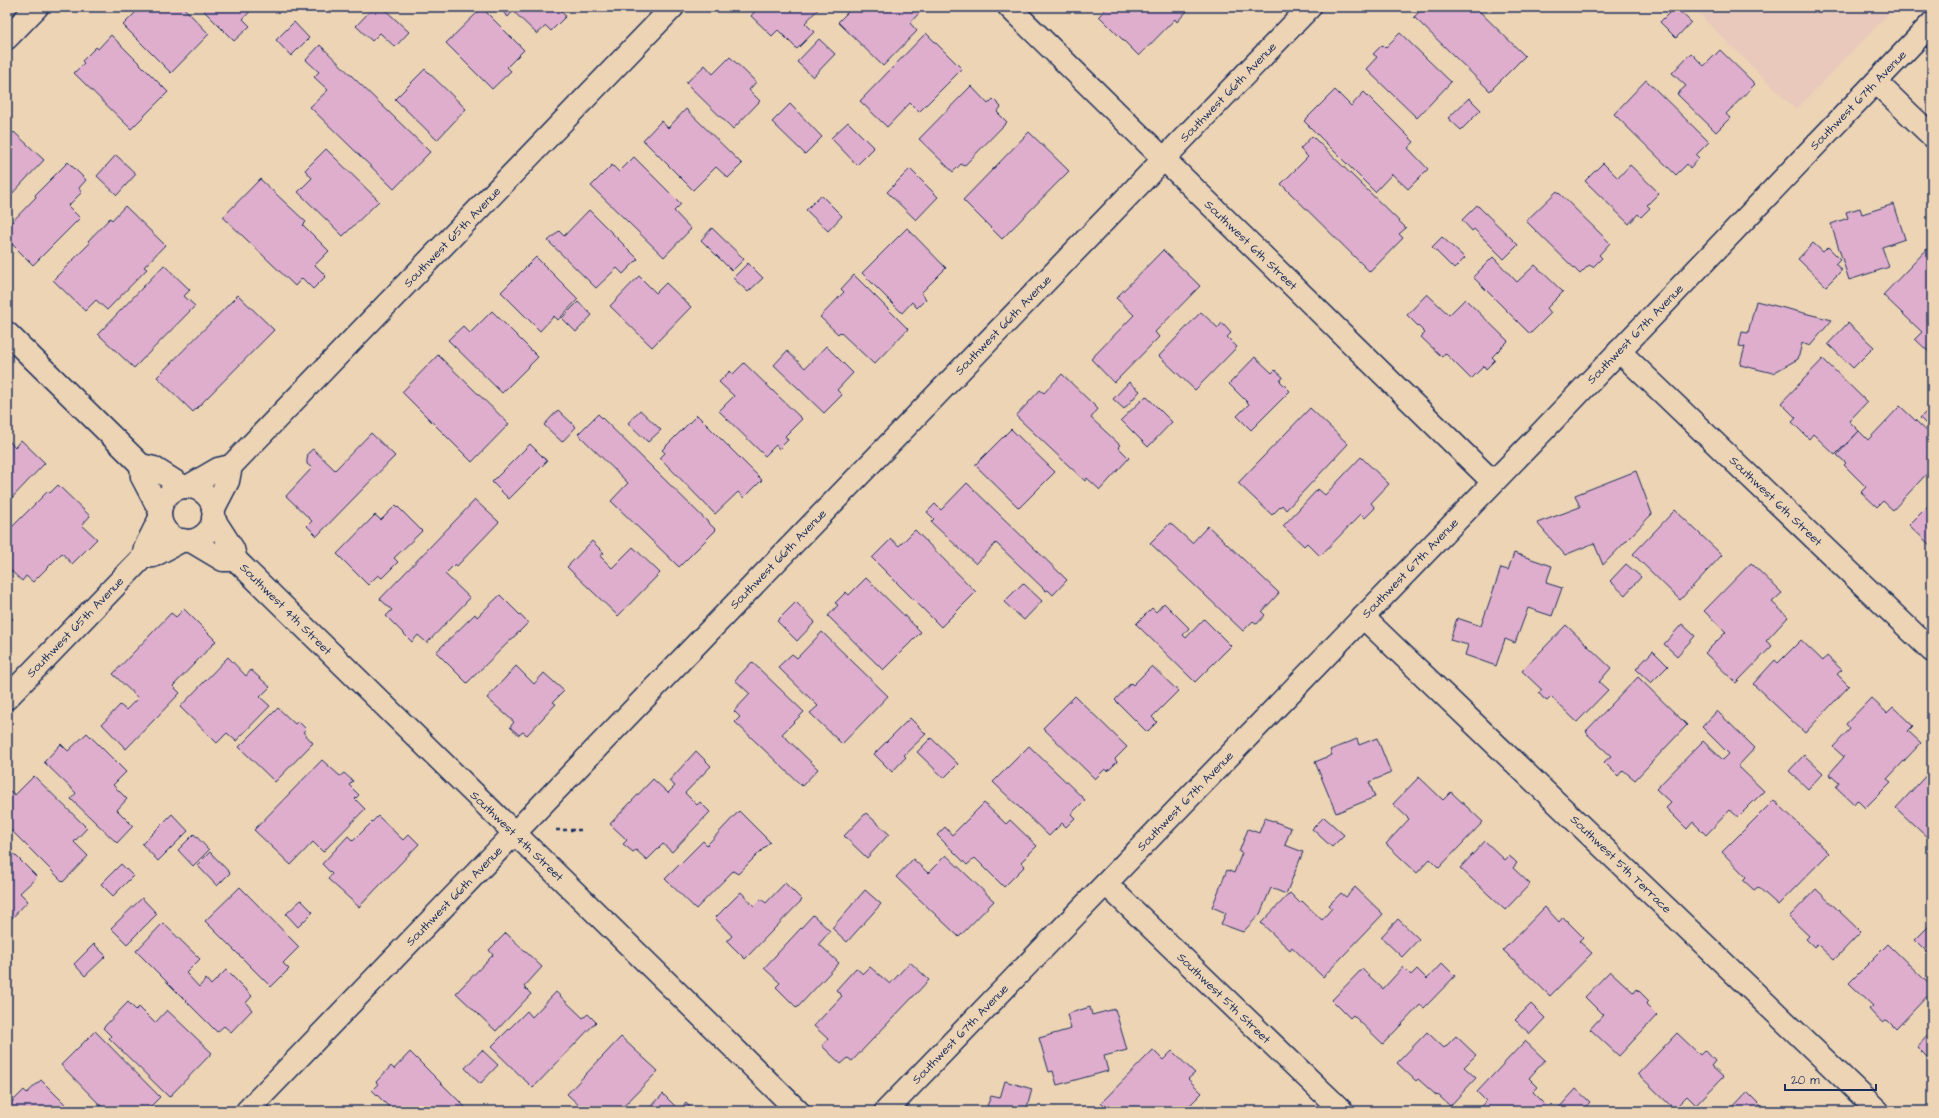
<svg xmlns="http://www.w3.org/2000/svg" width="1939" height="1118" viewBox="0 0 1939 1118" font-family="'Architects Daughter',sans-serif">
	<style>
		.built { fill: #e9c9bc }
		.building { fill: #e0aecd; stroke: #1b2f5e }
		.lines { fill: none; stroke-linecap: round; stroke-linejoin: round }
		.minor-casing { stroke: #1b2f5e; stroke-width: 25 }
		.major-casing { stroke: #1b2f5e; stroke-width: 25 }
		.path { stroke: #1b2f5e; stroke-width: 2.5; stroke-dasharray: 4 3; stroke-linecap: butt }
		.minor { stroke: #edd4b5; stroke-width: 22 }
		.major { stroke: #edd4b5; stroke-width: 22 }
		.labels { text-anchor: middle; stroke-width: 3.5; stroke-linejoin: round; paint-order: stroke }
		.street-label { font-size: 12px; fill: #1b2f5e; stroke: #edd4b5 }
	</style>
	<rect width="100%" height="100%" fill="#edd4b5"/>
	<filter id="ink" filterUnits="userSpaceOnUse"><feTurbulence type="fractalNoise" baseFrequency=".025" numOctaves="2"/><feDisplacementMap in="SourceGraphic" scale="8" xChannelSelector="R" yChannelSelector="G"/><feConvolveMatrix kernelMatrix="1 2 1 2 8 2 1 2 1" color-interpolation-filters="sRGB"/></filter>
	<g filter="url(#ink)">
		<polygon class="built" points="1692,7 1895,7 1796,110"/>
		<g class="building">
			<polygon points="141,7 144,9 146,7 183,7 209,34 171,73 123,25"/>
			<polygon points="200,7 254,7 243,19 250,26 234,41"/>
			<polygon points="374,7 382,7 409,32 395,47 380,33 372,41 356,26"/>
			<polygon points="498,7 564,7 560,11 566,16 551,31 546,26 537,34 513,11 508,17"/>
			<polygon points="753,7 820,7 805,23 814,32 797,49 778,30 772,36 751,16 756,10"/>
			<polygon points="853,7 915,7 920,12 910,23 917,31 883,66 838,22"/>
			<polygon points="1108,7 1184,7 1187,11 1177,22 1175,19 1139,56 1099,16"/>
			<polygon points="1424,7 1475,7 1525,56 1490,91 1414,17"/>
			<polygon points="1675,7 1691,22 1676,38 1660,22"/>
			<polygon points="482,8 524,50 507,67 511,71 492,89 446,43"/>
			<polygon points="294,22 309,38 291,56 276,40"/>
			<polygon points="926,33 962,69 919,112 910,103 887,127 860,101"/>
			<polygon points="1400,33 1451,82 1417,118 1366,69 1377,57 1373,54 1382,45 1385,48"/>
			<polygon points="111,35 168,92 131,129 74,73 84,63 82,61 96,47 98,49"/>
			<polygon points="819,39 835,54 813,77 797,62"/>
			<polygon points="320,45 430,152 394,189 310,107 328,90 314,77 319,72 306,60"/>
			<polygon points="1720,50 1755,84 1726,114 1730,118 1716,132 1677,94 1686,86 1672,73 1691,53 1704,66"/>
			<polygon points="730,57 756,82 749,90 760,101 733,129 686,83 705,65 713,74"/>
			<polygon points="425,69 466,109 437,140 395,99"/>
			<polygon points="1646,80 1709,142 1696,155 1699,158 1690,168 1687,164 1676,175 1614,114"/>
			<polygon points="971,86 988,104 993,99 1001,107 997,112 1007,122 964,166 961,164 953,172 919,139"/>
			<polygon points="1335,90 1351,106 1364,92 1414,142 1408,148 1428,169 1408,189 1392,174 1375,192 1304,121"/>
			<polygon points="1469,98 1481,110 1461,130 1448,118"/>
			<polygon points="790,104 822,137 805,154 772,122"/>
			<polygon points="686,109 742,164 728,178 716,167 693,190 643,140 661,121 668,128"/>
			<polygon points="848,122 874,148 857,165 831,138"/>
			<polygon points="14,132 44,160 7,199 7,140"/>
			<polygon points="1029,132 1069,171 1002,239 963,200"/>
			<polygon points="1312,136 1406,228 1399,234 1403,238 1370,272 1281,184 1308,157 1300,149"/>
			<polygon points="326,149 379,201 343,236 298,192 312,178 305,170"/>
			<polygon points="116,155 136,174 117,195 97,176"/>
			<polygon points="634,157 681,204 674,211 691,229 664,257 591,186 612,165 619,172"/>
			<polygon points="68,162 86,180 79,188 82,192 68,206 80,218 33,265 7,239 7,227 36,197 35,195"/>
			<polygon points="1603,163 1618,178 1630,165 1659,193 1647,205 1650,208 1641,217 1638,214 1629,224 1585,181"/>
			<polygon points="910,169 938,197 916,220 887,192"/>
			<polygon points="260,179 306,222 303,225 329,251 315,265 326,276 313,289 302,278 295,286 223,217"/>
			<polygon points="1557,191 1610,243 1599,255 1602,258 1593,267 1589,265 1580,274 1526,221"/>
			<polygon points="821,195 842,216 828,231 806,210"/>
			<polygon points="1894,204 1905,239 1882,247 1889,267 1849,280 1831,224 1848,218 1846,212 1860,208 1862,214"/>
			<polygon points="1477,205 1518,245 1504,259 1474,229 1472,231 1462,220"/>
			<polygon points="125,206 165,245 144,267 147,269 107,310 96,300 85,311 53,280 90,243 88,241 110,218 112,220"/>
			<polygon points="589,210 638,259 623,274 617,268 596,288 548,241 559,231 564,236"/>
			<polygon points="712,228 744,259 732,271 701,240"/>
			<polygon points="907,228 946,268 921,293 926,299 917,308 912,302 902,313 862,273"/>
			<polygon points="1442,237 1465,258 1454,269 1432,247"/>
			<polygon points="1813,243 1823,252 1828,247 1840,259 1835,264 1842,270 1826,286 1798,259"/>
			<polygon points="1932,244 1932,349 1929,352 1915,339 1922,332 1883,295"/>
			<polygon points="1163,250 1200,286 1155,332 1159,337 1114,383 1091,359 1134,315 1116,298"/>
			<polygon points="536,257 578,299 558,320 554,316 540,331 501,292"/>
			<polygon points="1493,257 1517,282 1535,265 1563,292 1547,308 1551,313 1530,334 1473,277"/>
			<polygon points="748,263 763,278 748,292 733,278"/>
			<polygon points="164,265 190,290 184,296 195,306 134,368 98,334"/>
			<polygon points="854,275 908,329 874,364 840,332 838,334 820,317 844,292 841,289"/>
			<polygon points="639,276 656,293 666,283 691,307 652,347 610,306"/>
			<polygon points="1427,294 1449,315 1465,299 1508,341 1492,357 1495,360 1486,369 1484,366 1471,379 1445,353 1442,357 1421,337 1425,333 1407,315"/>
			<polygon points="238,295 274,330 193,412 157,377"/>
			<polygon points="1756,301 1832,320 1810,346 1802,343 1798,359 1773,373 1740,365 1745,347 1739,346 1742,332 1748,333"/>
			<polygon points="578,302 592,315 576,332 562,318"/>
			<polygon points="492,311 538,357 502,393 448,340 463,326 470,333"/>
			<polygon points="1201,312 1218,328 1222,323 1231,333 1227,337 1237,347 1195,390 1159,356"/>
			<polygon points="1848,323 1874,347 1853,368 1828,344"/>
			<polygon points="826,346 853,373 837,390 842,395 824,413 774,365 787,351 805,368"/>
			<polygon points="438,355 509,424 472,462 402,392"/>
			<polygon points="1255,357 1272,373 1275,370 1283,377 1280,381 1290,391 1251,430 1237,416 1249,404 1229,384"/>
			<polygon points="1823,359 1867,402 1849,421 1859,431 1835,455 1813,434 1809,439 1792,422 1796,418 1781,403"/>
			<polygon points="744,363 802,419 785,436 788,440 779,449 776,445 765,456 719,411 734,396 719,382 730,371 733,374"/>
			<polygon points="1062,374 1098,409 1091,418 1120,445 1118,447 1129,458 1100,490 1087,478 1085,481 1016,416 1040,390 1044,393"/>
			<polygon points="1129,382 1140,391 1124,409 1113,399"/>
			<polygon points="1146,396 1172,422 1148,447 1121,420"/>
			<polygon points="1900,406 1932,436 1932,468 1893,510 1883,501 1877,507 1861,492 1866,487 1844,465 1846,463 1837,455 1859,431 1868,440"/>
			<polygon points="1932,406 1932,430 1920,418"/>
			<polygon points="1310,408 1348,444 1286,510 1282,505 1272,515 1238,483"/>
			<polygon points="558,410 576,427 562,442 544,425"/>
			<polygon points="640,410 661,430 648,442 628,423"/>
			<polygon points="598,414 716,530 679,567 611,501 628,483 578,434"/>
			<polygon points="697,415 762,480 744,498 738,492 715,514 660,458 665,453 662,450"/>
			<polygon points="1011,429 1055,472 1019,508 975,465"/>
			<polygon points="371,433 395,456 317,536 307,526 312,521 286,496 312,468 307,464 307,460 308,453 313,449 335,470"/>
			<polygon points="7,439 15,447 21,440 45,463 7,503"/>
			<polygon points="530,444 547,461 509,499 492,482"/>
			<polygon points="1361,457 1389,484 1371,503 1375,508 1365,518 1361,514 1320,556 1307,543 1304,546 1283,526 1318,489 1325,495"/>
			<polygon points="1636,471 1652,514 1603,565 1594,543 1565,555 1537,523 1580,507 1575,495"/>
			<polygon points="967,483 1067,580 1053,595 1048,590 1046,591 996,543 976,564 931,522 934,519 927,512 935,504 941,510"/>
			<polygon points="58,485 90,516 82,525 97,539 72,564 62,553 33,582 26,576 22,581 7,567 7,532 48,491 50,493"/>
			<polygon points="475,500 499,522 457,566 455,564 445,574 470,598 427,643 418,635 412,642 386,616 392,610 380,599"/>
			<polygon points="1932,502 1932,547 1909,525"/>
			<polygon points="396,505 422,531 394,558 398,562 382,578 378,575 368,585 337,554 375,515 381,520"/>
			<polygon points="1675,510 1722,555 1680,600 1633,554"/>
			<polygon points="1170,523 1192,543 1208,526 1279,593 1262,612 1265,615 1257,624 1253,621 1243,631 1150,543"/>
			<polygon points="915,530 976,592 941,627 872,558 891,539 899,546"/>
			<polygon points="592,541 604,553 600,556 612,568 633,547 660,573 618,616 567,567"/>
			<polygon points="1514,553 1552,566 1546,583 1562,588 1552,616 1528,608 1515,643 1505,639 1496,666 1465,655 1468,645 1450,640 1457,618 1481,626 1501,568 1508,570"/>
			<polygon points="1751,563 1782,593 1772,602 1788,617 1766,641 1772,646 1736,683 1705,653 1726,632 1704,611"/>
			<polygon points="1626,564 1641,577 1625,595 1610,581"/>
			<polygon points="866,578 921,632 883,670 828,616 838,605 835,603 846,592 849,595"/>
			<polygon points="1023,583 1042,601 1024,620 1004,602"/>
			<polygon points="500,595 528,623 467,683 436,652 475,614 477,617"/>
			<polygon points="796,602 815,622 797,641 777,621"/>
			<polygon points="1164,603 1189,628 1183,635 1186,638 1204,619 1231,646 1195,682 1136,624 1152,608 1156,612"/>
			<polygon points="184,609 216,641 173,686 180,693 126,749 102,724 120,705 126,710 138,698 113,674 171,613 176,617"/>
			<polygon points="7,613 13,619 7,625"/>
			<polygon points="1682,624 1695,636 1677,656 1664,644"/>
			<polygon points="1566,625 1611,668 1599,682 1608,690 1577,722 1551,697 1547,701 1543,698 1539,693 1542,690 1522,671"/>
			<polygon points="822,632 888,696 842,744 810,713 818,706 778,667 792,654 797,658"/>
			<polygon points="1801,640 1823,661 1827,656 1842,670 1837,674 1849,686 1805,733 1753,684 1775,660 1778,663"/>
			<polygon points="1653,651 1668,666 1651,683 1636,669"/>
			<polygon points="228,657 246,676 251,670 270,687 260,697 270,706 236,741 227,733 217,743 180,707"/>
			<polygon points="752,662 804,712 782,734 818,769 802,786 735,722 740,717 734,711 750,694 735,680"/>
			<polygon points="516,666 534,684 544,673 564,691 553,702 556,704 527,735 523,732 519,735 510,727 514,722 487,698"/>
			<polygon points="1152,666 1178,691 1152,717 1157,722 1147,732 1115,700 1131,683 1133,685"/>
			<polygon points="1638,677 1687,725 1635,780 1623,770 1618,776 1604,762 1611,756 1585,732"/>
			<polygon points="1075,696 1127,747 1115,759 1117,762 1108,771 1105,769 1095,779 1043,728"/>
			<polygon points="1871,698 1887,713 1893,707 1913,726 1908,731 1921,743 1887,779 1891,782 1865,808 1857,800 1854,804 1836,787 1839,783 1829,774 1844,757 1833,747 1850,729 1846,724"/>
			<polygon points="278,708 295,724 298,721 306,729 303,732 313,743 275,782 239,747"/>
			<polygon points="1717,711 1755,748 1738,766 1764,791 1738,817 1730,810 1706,835 1693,822 1687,829 1666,808 1671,803 1656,789 1703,741 1723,760 1729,754 1702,727"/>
			<polygon points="910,718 926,734 904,755 906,757 892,772 874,754"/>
			<polygon points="87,733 126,772 113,785 127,799 117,810 133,826 117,843 71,799 76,793 44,762 61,744 68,751"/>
			<polygon points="931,738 958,764 944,778 917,752"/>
			<polygon points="1377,738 1391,773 1369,782 1375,797 1336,813 1315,762 1332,755 1330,750 1357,739 1359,745"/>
			<polygon points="1029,746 1085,800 1071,814 1075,818 1066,827 1062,823 1049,836 993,782"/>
			<polygon points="696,751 711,766 685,793 697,805 700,802 710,812 672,852 663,844 647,860 636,850 633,852 623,844 627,840 610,824 653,779 668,793 675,786 669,781"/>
			<polygon points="1804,755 1823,773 1808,789 1789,771"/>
			<polygon points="322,760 340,776 344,773 353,781 349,785 359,795 355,799 365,809 323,852 313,842 291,865 254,830"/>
			<polygon points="1932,769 1932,842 1896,808"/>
			<polygon points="34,776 87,828 74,842 88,856 63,882 7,826 7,794 10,791 15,795"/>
			<polygon points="1419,777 1443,800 1451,792 1483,822 1439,868 1430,859 1417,873 1386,844 1409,819 1393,804"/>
			<polygon points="1774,800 1829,853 1778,905 1758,887 1754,890 1743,880 1746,877 1722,852"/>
			<polygon points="984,803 1006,824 1010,820 1037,846 1021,862 1025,866 1004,887 975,858 967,865 937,835 945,827 952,835"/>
			<polygon points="739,811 770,842 738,874 733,871 696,909 665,879 703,841 707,845"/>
			<polygon points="866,813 889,834 867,858 844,836"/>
			<polygon points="172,814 188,831 158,861 142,844"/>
			<polygon points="378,816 403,840 409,834 419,844 359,907 328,879 332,874 322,864 348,836 353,841"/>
			<polygon points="1324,817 1344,835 1332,847 1312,829"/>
			<polygon points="1265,818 1291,828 1285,845 1303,852 1286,894 1271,888 1260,914 1243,932 1221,924 1226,913 1212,907 1227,870 1234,873 1242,853 1239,852 1248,829 1259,833"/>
			<polygon points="194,834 209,850 193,866 178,850"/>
			<polygon points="1485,841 1505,860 1509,856 1513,859 1517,863 1513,868 1530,884 1505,910 1460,868"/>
			<polygon points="7,847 37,877 20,893 28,901 11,919 7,916"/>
			<polygon points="210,852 230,873 217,886 197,865"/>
			<polygon points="946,855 994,901 959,937 896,877 913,859 928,873"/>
			<polygon points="121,864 133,876 113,896 101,884"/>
			<polygon points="785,883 802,900 745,959 727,941 732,936 715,918 741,892 754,906 761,899 766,903"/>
			<polygon points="240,887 299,947 283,963 289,969 271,987 205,921"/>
			<polygon points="1355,887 1383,914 1323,977 1292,947 1290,950 1261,923 1290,893 1300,903 1302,901 1322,920 1332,908 1329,905 1341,893 1346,897"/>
			<polygon points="1816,889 1861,932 1834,960 1817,944 1814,947 1806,939 1809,936 1789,917"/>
			<polygon points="865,890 881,904 847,942 832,928"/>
			<polygon points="142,898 157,914 127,944 111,928"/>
			<polygon points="301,900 313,912 298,927 286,914"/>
			<polygon points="1545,907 1559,922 1563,917 1583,937 1579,941 1592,953 1550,996 1503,950"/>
			<polygon points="813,915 830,931 819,944 839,963 797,1008 776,987 780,983 764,968"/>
			<polygon points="1398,919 1419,939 1402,957 1381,937"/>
			<polygon points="163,923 200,959 186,973 199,987 206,979 211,985 226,970 252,996 246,1003 252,1010 231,1032 224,1026 217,1032 136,951"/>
			<polygon points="1932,923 1932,957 1915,940"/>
			<polygon points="506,933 542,967 524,987 531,994 496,1031 456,993 493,955 489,950"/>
			<polygon points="94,944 106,956 85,976 74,964"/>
			<polygon points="1888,944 1932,987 1932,991 1896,1029 1887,1020 1883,1023 1876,1017 1869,1009 1873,1006 1849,983"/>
			<polygon points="910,962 929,980 852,1061 848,1058 841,1064 822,1046 828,1039 814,1026 842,996 836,990 856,968 863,974 870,967 890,984"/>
			<polygon points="1442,963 1455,976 1424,1008 1420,1005 1383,1044 1353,1015 1350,1018 1332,1000 1362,969 1383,989 1403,967 1411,975 1417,969 1427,979"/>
			<polygon points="1610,971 1634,993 1637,989 1649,1001 1646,1004 1657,1015 1619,1056 1590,1029 1603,1015 1585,997"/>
			<polygon points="556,992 583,1018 588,1014 596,1022 533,1088 491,1047 527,1011 532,1017"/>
			<polygon points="128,1002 136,1010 139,1007 155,1023 167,1010 212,1053 169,1097 109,1038 111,1036 103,1028"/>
			<polygon points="1531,1004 1545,1018 1530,1034 1515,1020"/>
			<polygon points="1090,1007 1092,1015 1115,1009 1127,1050 1104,1056 1108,1071 1057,1085 1053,1071 1049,1072 1039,1038 1071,1029 1067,1014"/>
			<polygon points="95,1031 160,1097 146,1111 106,1111 61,1065"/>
			<polygon points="1932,1031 1932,1062 1917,1047"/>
			<polygon points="1427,1032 1444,1048 1456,1036 1476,1055 1464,1067 1476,1078 1450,1106 1438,1095 1437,1096 1418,1079 1416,1081 1397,1063"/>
			<polygon points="1677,1033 1700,1055 1705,1050 1715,1061 1711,1066 1723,1077 1696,1105 1687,1096 1674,1109 1638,1074"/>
			<polygon points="621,1037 658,1071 619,1111 585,1111 567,1094"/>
			<polygon points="1525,1041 1545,1060 1529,1078 1538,1087 1533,1092 1551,1110 1476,1111 1486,1101 1477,1092"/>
			<polygon points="482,1050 498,1065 480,1084 465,1068"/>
			<polygon points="1153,1050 1163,1060 1172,1051 1195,1073 1188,1079 1202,1093 1184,1111 1108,1111 1101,1103"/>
			<polygon points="410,1052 469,1111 387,1111 390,1108 372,1090 378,1084 376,1082 391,1066 394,1069"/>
			<polygon points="41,1080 72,1111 7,1111 7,1107 24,1090 27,1093"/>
			<polygon points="1005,1081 1032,1089 1026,1111 985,1111 991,1096 1000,1098"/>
			<polygon points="1576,1089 1590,1102 1582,1111 1556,1111"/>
			<polygon points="1747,1092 1766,1111 1770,1107 1774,1111 1729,1111"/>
			<polygon points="663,1094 679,1110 686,1103 694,1111 647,1111"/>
		</g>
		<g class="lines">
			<g class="minor-casing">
				<g id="minor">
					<polyline points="1009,7 1493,482"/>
					<polyline points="7,38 37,7"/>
					<polyline points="1876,82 1932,136"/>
					<polyline points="7,333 141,465 154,468 184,487"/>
					<polyline points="1619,351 1932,651"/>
					<polyline points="141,465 142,477 160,511"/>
					<polyline points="187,487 218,469 231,466"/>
					<circle cx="187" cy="514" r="27"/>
					<polyline points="213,510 228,481 231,466 673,7"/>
					<polyline points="213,518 233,549 236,560 798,1111"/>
					<polyline points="191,541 223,560 236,560"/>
					<polyline points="143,557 153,556 183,540"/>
					<polyline points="1363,617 1878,1111"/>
					<polyline points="7,698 143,557 145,548 160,518"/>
					<polyline points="1106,884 1342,1111"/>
					<polyline points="247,1111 1310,7"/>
				</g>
			</g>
			<g class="major-casing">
				<polyline id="major" points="886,1111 1540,434 1932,23"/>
			</g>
			<polyline class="path" points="556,830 583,830"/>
			<use href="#minor" class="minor"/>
			<use href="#major" class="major"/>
		</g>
	</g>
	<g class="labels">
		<g class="street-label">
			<text transform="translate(1228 92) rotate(-46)" y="4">Southwest 66th Avenue</text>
			<text transform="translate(1858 100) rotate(-46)" y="4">Southwest 67th Avenue</text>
			<text transform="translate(452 237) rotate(-46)" y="4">Southwest 65th Avenue</text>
			<text transform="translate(1251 245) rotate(44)" y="4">Southwest 6th Street</text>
			<text transform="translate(1003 325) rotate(-46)" y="4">Southwest 66th Avenue</text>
			<text transform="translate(1635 334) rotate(-46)" y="4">Southwest 67th Avenue</text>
			<text transform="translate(1776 501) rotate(44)" y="4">Southwest 6th Street</text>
			<text transform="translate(778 559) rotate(-46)" y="4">Southwest 66th Avenue</text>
			<text transform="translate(1410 568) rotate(-46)" y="4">Southwest 67th Avenue</text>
			<text transform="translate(286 609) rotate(45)" y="4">Southwest 4th Street</text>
			<text transform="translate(75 627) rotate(-46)" y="4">Southwest 65th Avenue</text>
			<text transform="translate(1185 801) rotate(-46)" y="4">Southwest 67th Avenue</text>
			<text transform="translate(517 836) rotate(44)" y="4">Southwest 4th Street</text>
			<text transform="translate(1621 864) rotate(44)" y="4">Southwest 5th Terrace</text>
			<text transform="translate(454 896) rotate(-46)" y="4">Southwest 66th Avenue</text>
			<text transform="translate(1224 998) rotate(44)" y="4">Southwest 5th Street</text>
			<text transform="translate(960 1034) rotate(-46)" y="4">Southwest 67th Avenue</text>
		</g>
	</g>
	<rect width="1939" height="1118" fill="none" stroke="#edd4b5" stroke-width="24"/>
	<rect x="12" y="12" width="1915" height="1094" fill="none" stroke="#1b2f5e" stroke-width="1.5" filter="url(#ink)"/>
	<path d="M1785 1084v6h91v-6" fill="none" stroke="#1b2f5e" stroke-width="2"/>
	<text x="1791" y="1084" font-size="12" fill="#1b2f5e" stroke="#edd4b5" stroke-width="3" paint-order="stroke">20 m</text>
</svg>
